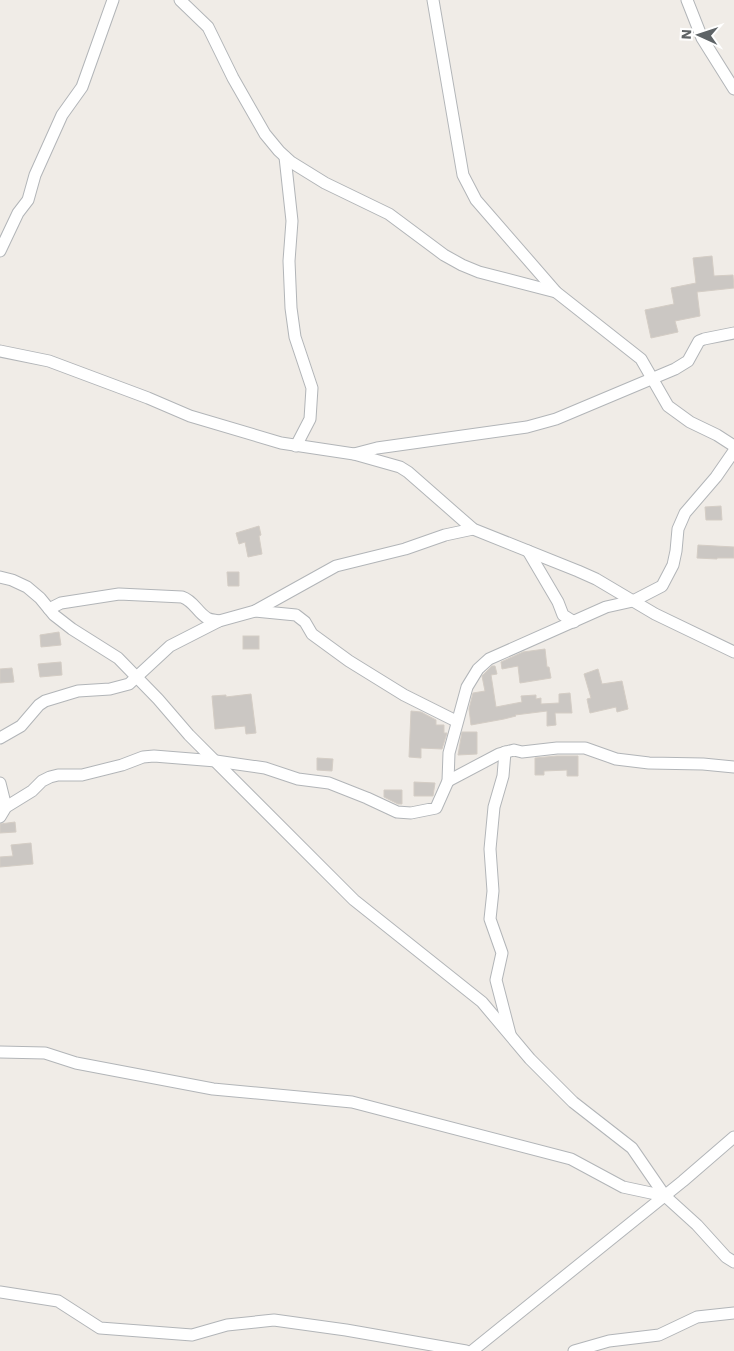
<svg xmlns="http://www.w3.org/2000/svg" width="734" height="1351" viewBox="0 0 734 1351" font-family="'Work Sans',sans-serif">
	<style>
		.building { fill: #cbc7c3; stroke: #d4cdc5 }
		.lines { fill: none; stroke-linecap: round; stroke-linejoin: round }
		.street-casing { stroke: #b2b5b8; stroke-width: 13 }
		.street { stroke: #fff; stroke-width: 11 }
	</style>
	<rect width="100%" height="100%" fill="#f0ece7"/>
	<g class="building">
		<polygon points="712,256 714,276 733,275 734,288 697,292 700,316 675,321 678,332 651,338 645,310 674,304 671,288 696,283 693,258"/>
		<polygon points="721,506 722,520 706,520 705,507"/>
		<polygon points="259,526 261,535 259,536 262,554 248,557 245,542 239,544 236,533"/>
		<polygon points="698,545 734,547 734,558 717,558 717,559 697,558"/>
		<polygon points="227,572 239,572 239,586 228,586"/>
		<polygon points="59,632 61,645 41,647 40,635"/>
		<rect x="243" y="636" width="16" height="13"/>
		<polygon points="545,649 547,667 549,667 551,678 520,683 518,666 502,669 501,662 523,652"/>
		<polygon points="61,662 62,675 40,677 38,664"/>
		<polygon points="492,666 495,666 497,674 491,675 496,707 522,702 521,696 536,695 536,699 541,698 541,704 559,703 559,694 570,693 572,713 555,713 556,725 547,726 547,711 515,715 516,716 504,719 471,725 469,709 473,693 485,691 482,676"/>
		<polygon points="12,668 14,682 0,683 0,669"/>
		<polygon points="598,669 602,684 622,681 628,709 617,712 616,707 590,713 587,699 591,698 584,674"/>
		<polygon points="251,694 256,733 246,734 245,726 215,729 212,696 226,695 226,697"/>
		<polygon points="411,711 421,712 436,720 436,725 444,725 444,733 447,733 442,749 421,748 421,758 409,757"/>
		<polygon points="462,732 477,732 477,754 458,755"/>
		<polygon points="557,756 578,756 578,776 567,776 567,770 544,771 544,775 535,775 535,758"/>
		<polygon points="317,758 333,759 332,771 317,770"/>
		<polygon points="414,782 435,783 433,796 414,796"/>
		<polygon points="384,790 402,790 402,804 398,804 384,797"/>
		<polygon points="15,822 16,832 0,833 0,824"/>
		<polygon points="31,843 33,864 0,867 0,857 13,856 11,845"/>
	</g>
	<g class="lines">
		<g class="street-casing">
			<g id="street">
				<polyline points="180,0 208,27 233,78 265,134 279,151 291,162 325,183 389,214 444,255 462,265 479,272 556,292"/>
				<polyline points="433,0 463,175 476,200 556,292 641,359 668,406 690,422 717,435 734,446"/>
				<polyline points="687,0 702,38 734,89"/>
				<polyline points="285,157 292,221 289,261 291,308 295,337 312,388 310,419 296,446"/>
				<polyline points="0,251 18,213 28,200 35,175 62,115 82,87 113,0"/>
				<polyline points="0,351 49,361 148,398 190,416 281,443 354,454 400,467 408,472 473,529 578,571 596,579 655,614 734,652"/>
				<polyline points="354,454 377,448 527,427 556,419 675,369 688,361 699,341 704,339 734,333"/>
				<polyline points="528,551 558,602 563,615 574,622"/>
				<polyline points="0,577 12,580 27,587 40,598 54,615 72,629 118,658 158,699 189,735 354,900 482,1002 530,1059 573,1102 632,1148 665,1196"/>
				<path d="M 49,609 L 61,603 L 119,594 L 182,597 C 194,601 197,612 207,618 C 210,620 215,620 219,621"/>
				<polyline points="255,611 296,615 305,622 312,634 349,661 404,695 456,721"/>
				<polyline points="0,738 21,726 39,705 45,701 78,691 110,689 129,684 170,646 219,621 255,611 336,566 405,549 445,535 473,529"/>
				<polyline points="505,752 503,776 494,807 490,849 493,891 490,919 502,953 496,980 510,1034"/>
				<polyline points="448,781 499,754 514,750 522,752 557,748 585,748 616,759 649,763 703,764 734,767"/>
				<polyline points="0,783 6,807"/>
				<polyline points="0,817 6,807 32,791 42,781 50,777 58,775 82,775 122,765 143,757 154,756 216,761 265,768 298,779 329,783 367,798 397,812 411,813 436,808 448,781 449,753 467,687 478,669 489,659 606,607 633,601 662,586 673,565 676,551 678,529 685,513 716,477 734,451"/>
				<polyline points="0,1052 45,1053 76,1063 213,1089 352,1102 571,1159 623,1187 665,1196 697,1225 726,1257 734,1262"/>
				<polyline points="0,1292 58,1301 100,1328 192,1335 227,1325 274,1320 346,1330 466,1351"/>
				<polyline points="472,1351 683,1181 734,1137"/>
				<polyline points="574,1351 609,1341 659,1335 697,1317 734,1313"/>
			</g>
		</g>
		<use href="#street" class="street"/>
	</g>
	<g transform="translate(699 35) rotate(273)" stroke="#ffffff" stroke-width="4" paint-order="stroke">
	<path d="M0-4L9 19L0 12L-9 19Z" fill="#5e6366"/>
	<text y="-8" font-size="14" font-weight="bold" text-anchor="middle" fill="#5e6366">N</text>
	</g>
</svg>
